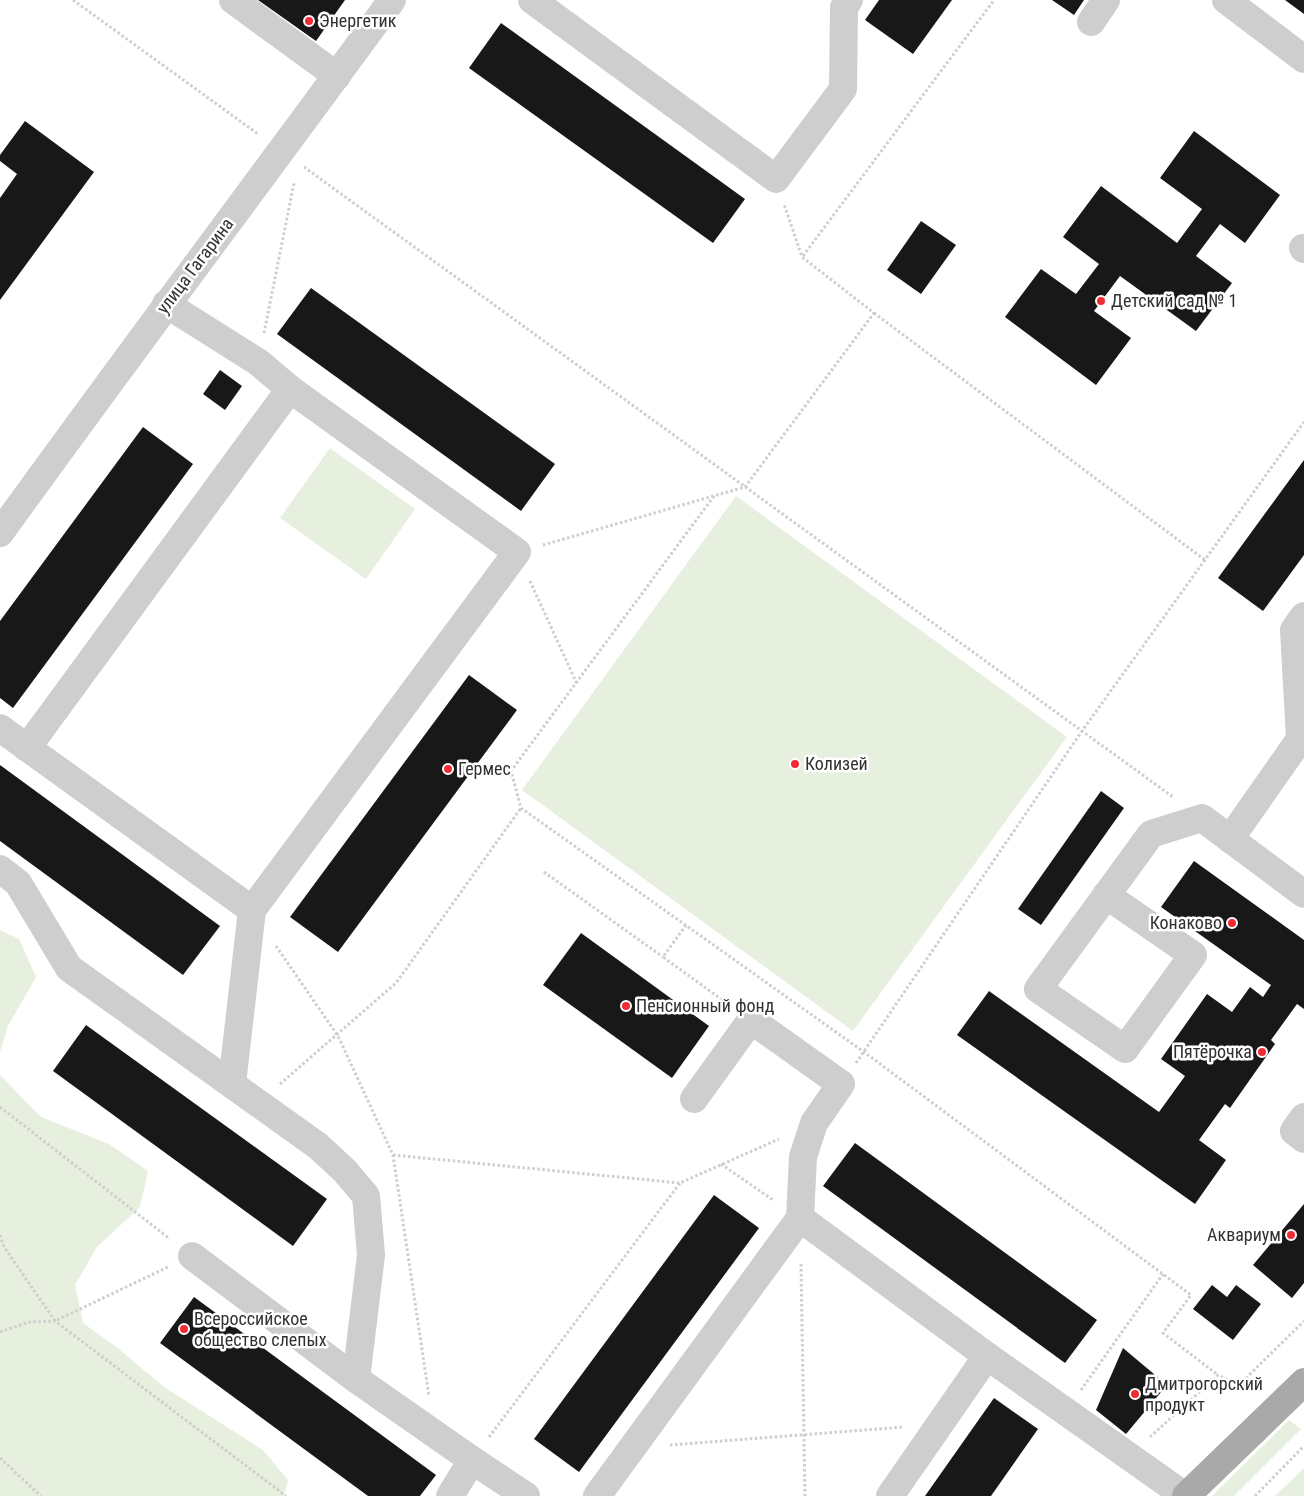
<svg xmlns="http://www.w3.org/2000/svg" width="1304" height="1496" viewBox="0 0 1304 1496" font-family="'Roboto Condensed',sans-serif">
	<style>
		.green { fill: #e7efdf }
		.building { fill: #181818 }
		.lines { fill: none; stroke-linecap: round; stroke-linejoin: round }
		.path { stroke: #cecece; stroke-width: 3; stroke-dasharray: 2.5 2.5; stroke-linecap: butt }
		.minor { stroke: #cecece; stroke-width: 28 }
		.major { stroke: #a9a9a9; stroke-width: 28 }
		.poi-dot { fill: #ef2c34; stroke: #fff; stroke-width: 2 }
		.labels { text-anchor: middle; stroke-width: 5; stroke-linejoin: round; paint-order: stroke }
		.poi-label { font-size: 18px; fill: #313131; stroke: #fff; text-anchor: start }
		.street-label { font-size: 18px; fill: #313131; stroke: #fff }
	</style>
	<rect width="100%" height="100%" fill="#fff"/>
	<g class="green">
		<polygon points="330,448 415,509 366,579 280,518"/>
		<polygon points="736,496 1067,737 853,1031 522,790"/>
		<polygon points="0,930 19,939 36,977 8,1026 0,1052"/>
		<polygon points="0,1075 41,1117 109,1144 148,1171 140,1207 97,1247 75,1285 83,1323 115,1346 164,1387 263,1450 288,1480 284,1496 0,1496"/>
		<polygon points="1289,1420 1301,1429 1234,1496 1212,1496"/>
		<polygon points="1304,1468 1304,1496 1275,1496"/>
	</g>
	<g class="building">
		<polygon points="258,0 345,0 316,41"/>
		<polygon points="879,0 952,0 913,54 865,20"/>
		<polygon points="1052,0 1084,0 1074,15"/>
		<polygon points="1285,0 1304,0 1304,14"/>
		<polygon points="501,23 745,199 713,243 469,68"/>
		<polygon points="25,121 94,172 0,300 0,198 17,174 0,161 0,155"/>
		<polygon points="1194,131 1280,195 1245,243 1220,224 1196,256 1232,283 1196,331 1120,276 1094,311 1131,338 1096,385 1005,317 1041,269 1076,294 1099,264 1063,237 1101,186 1177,243 1202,209 1160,178"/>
		<polygon points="921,221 956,245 921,294 887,270"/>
		<polygon points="311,288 555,464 521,511 277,334"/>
		<polygon points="220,370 242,386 225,410 203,394"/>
		<polygon points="143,427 193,464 13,708 0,698 0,621"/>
		<polygon points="1304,460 1304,555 1263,611 1218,578"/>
		<polygon points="469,675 517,710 338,952 290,917"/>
		<polygon points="0,765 220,926 183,975 0,841"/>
		<polygon points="1101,791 1124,808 1041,925 1018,909"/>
		<polygon points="1194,861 1304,940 1304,1009 1297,1004 1271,1040 1275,1044 1230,1108 1225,1104 1199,1140 1226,1160 1195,1204 957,1035 989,991 1159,1112 1185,1076 1161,1059 1207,994 1232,1012 1250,987 1263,997 1271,985 1161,907"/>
		<polygon points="581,933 709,1026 672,1078 543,985"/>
		<polygon points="86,1025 327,1199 293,1246 53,1071"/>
		<polygon points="855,1143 1097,1320 1065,1363 823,1186"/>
		<polygon points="714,1195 759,1228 579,1472 534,1439"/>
		<polygon points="1304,1204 1304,1283 1292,1298 1253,1265"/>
		<polygon points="1212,1285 1227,1297 1236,1285 1261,1304 1233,1340 1193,1309"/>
		<polygon points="194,1297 436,1475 420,1496 368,1496 160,1343"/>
		<polygon points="1123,1348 1167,1385 1126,1434 1096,1410"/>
		<polygon points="994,1398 1038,1429 991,1496 925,1496"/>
	</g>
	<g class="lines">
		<g class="path">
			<polyline points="73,0 258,134"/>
			<polyline points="304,167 1173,797"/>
			<polyline points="803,256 994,0"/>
			<polyline points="874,313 1205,560"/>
			<polyline points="264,333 294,183"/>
			<polyline points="714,496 511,771 521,808 864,1052 1191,1295 1163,1333 1218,1375"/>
			<polyline points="543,545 745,487 874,313 802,257 784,204"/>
			<polyline points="530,581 577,684"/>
			<polyline points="544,872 663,957"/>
			<polyline points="686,925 663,957 728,1004"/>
			<polyline points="276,946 338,1036 393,1155 429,1396"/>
			<polyline points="856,1063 1082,731 1304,422"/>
			<polyline points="280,1084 396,983 521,808"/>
			<polyline points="0,1107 170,1239"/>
			<polyline points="393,1155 680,1183 779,1139"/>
			<polyline points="721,1164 773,1200"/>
			<polyline points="0,1235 4,1247 55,1321 168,1267"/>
			<polyline points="801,1264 805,1496"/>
			<polyline points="0,1332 29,1322 55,1321 286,1496"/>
			<polyline points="1081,1390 1163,1274"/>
			<polyline points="489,1437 680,1183"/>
			<polyline points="1150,1437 1218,1375 1239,1385 1304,1321"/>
			<polyline points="670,1445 904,1427"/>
			<polyline points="0,1458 41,1496"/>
			<polyline points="1255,1496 1304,1446"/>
		</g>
		<g class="minor">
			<polyline points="233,0 337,76"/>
			<polyline points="532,0 776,179 843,89 844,7 849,0"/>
			<polyline points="1226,0 1304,59"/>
			<polyline points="1091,22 1106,0"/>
			<polyline points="1303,248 1304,249"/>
			<polyline points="166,304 258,362 290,389 517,552 252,910 232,1084"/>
			<path d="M 0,533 C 129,354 262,178 392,0"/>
			<polyline points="0,728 252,910"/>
			<polyline points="27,748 290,389"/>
			<polyline points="1230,839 1300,739 1294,630 1304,616"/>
			<polyline points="0,869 18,883 69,968 318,1146 345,1171 366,1196 371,1255 356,1379"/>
			<polyline points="1106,895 1193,955 1125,1049 1038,989 1151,834 1202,818 1304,894"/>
			<polyline points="694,1099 751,1020 841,1084 814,1123 803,1157 800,1218 987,1356 1185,1496"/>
			<polyline points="1304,1117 1294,1131 1304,1139"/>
			<polyline points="192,1256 356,1379 472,1460 450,1496"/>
			<polyline points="472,1460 526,1496"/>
			<polyline points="597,1496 800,1218"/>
			<polyline points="890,1496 987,1356"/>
		</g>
		<polyline class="major" points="1186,1496 1304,1382"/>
	</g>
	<g class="poi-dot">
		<circle cx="309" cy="21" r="5"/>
		<circle cx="1101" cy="301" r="5"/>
		<circle cx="795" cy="764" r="5"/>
		<circle cx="448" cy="769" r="5"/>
		<circle cx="1232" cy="923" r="5"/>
		<circle cx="626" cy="1006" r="5"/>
		<circle cx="1262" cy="1052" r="5"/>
		<circle cx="1291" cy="1235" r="5"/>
		<circle cx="184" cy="1329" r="5"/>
		<circle cx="1135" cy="1394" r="5"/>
	</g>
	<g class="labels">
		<g class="poi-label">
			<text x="319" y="27">Энергетик</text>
			<text x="1111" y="307">Детский сад № 1</text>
			<text x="805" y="770">Колизей</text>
			<text x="458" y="775">Гермес</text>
			<text x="1222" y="929" text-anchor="end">Конаково</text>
			<text x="636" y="1012">Пенсионный фонд</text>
			<text x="1252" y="1058" text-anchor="end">Пятёрочка</text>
			<text x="1281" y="1241" text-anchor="end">Аквариум</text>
			<text x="194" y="1325">Всероссийское<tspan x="194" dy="21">общество слепых</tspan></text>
			<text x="1145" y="1390">Дмитрогорский<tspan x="1145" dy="21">продукт</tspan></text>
		</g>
		<g class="street-label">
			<text transform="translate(195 266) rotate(-53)" y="6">улица Гагарина</text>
		</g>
	</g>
</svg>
